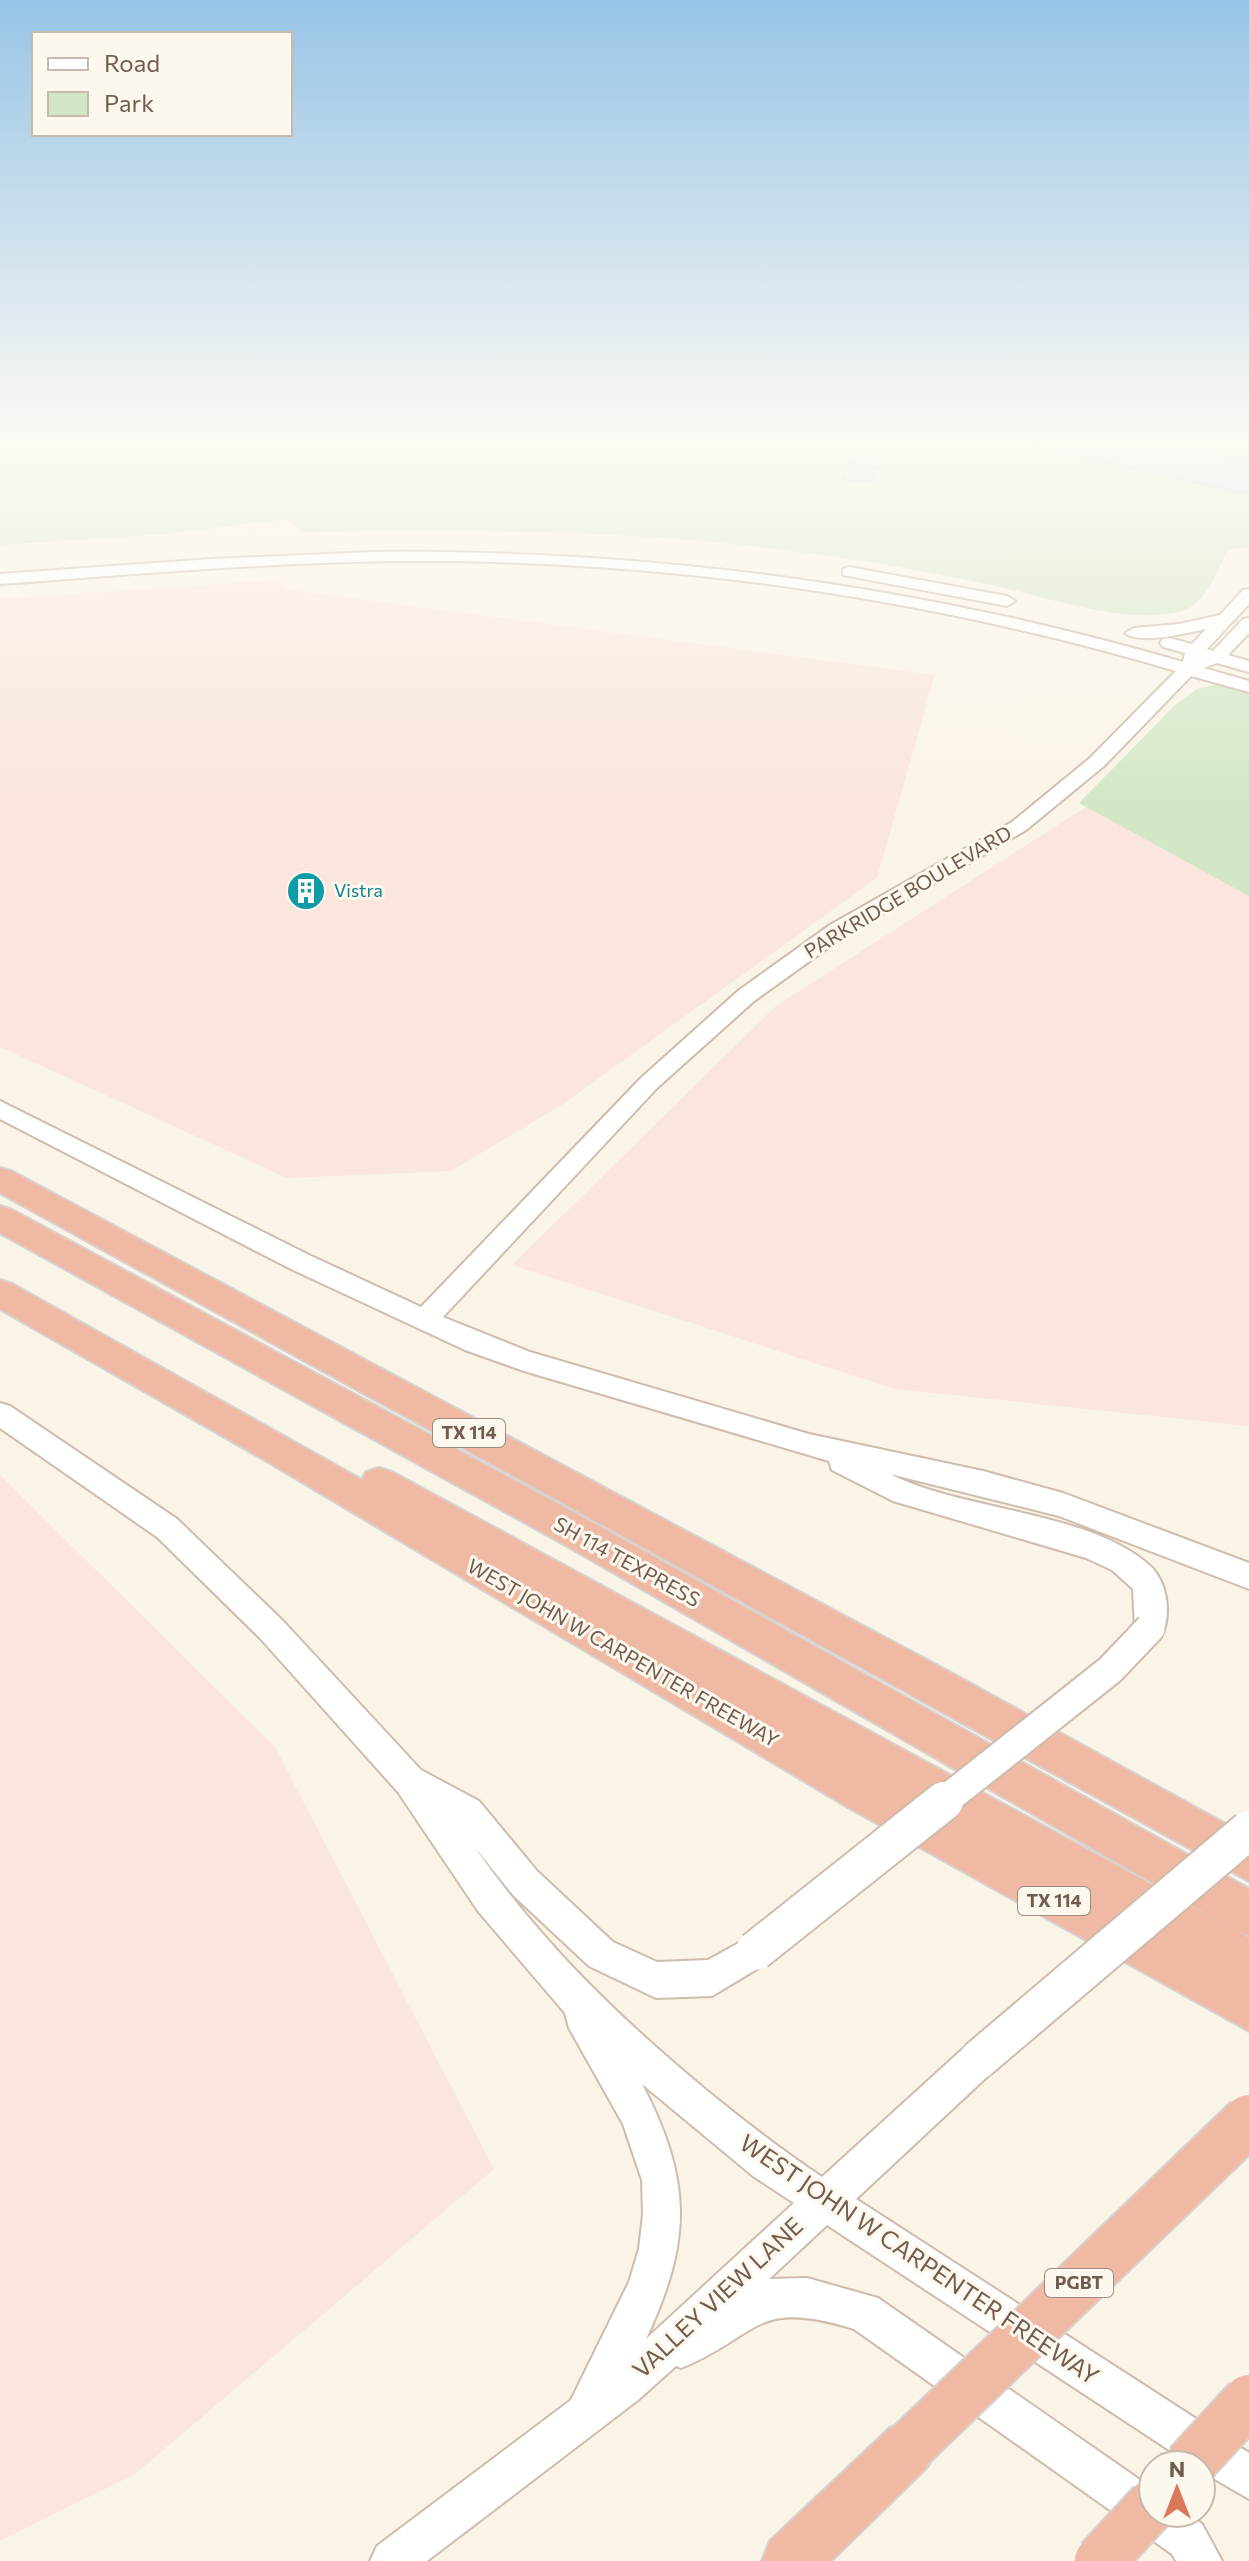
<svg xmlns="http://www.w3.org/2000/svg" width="1249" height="2561" viewBox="0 0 1249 2561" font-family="Commissioner,sans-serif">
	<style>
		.commercial { fill: #fae6dc }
		.green { fill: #d3e7c7 }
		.water { fill: #bddce3; stroke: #a4cbd3; stroke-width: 2 }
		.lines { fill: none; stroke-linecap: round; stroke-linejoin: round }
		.secondary-casing { stroke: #cebcac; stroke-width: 4 }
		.highway-casing { stroke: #d8d1cd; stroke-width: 4 }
		.secondary { fill: #fff; fill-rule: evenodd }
		.highway { fill: #efb9a4; fill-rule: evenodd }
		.secondary-bridge-far1-casing { stroke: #cebcac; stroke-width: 33; stroke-linecap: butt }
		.secondary-bridge-casing { stroke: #cebcac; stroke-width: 42; stroke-linecap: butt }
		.highway-bridge-casing { stroke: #d8d1cd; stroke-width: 54; stroke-linecap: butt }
		.secondary-bridge-far1 { stroke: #fff; stroke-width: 29 }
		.secondary-bridge { stroke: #fff; stroke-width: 38 }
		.highway-bridge { stroke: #efb9a4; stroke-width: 50 }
		.labels { text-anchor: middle; stroke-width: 6; stroke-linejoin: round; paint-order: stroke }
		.far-culture-label { font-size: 18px; fill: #0d838f; stroke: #fdf8ed; text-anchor: start }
		.shield { fill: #fdf8ed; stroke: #9c8b7e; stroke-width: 2 }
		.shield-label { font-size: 18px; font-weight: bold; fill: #725c4e }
		.street-label { font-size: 20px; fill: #725c4e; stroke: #fdf8ed }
		.near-street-label { font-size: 24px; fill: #725c4e; stroke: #fdf8ed }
	</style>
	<rect width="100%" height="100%" fill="#faf4e7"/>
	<g class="commercial">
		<polygon points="278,580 291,590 935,675 877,878 563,1104 451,1171 287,1178 0,1047 0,599"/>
		<polygon points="1095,801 1249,885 1249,1426 895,1389 512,1265 776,1006"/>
		<polygon points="0,1475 275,1747 494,2169 135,2474 0,2541"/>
	</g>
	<g class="green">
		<path d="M 0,446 L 1249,446 L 1249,547 L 1227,550 C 1219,570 1205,605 1182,611 C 1124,626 1049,597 991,585 C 914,568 836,556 758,547 C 607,529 456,530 304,532 L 286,519 L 166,534 L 0,545 Z"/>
		<polygon points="1218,684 1249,694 1249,896 1079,803 1174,706 1197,689"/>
	</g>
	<g class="water">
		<polygon points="1027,446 1193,446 1249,461 1249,494"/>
		<polygon points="848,460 889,460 892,468 873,468 876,481 844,481 843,476 852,475"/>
	</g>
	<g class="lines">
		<g class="secondary-casing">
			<g id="secondary">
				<path d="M 372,552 C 646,549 920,585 1183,662 L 1185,653 L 1163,647 L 1160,643 L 1163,639 L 1169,638 L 1192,644 L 1206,629 C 1188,633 1139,645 1125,633 L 1134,628 L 1179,624 L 1220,615 L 1243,590 L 1249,589 L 1249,604 L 1207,649 L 1213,651 L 1243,619 L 1249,618 L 1249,633 L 1228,655 L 1249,661 L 1249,672 L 1217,663 L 1204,668 L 1249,681 L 1249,692 L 1191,676 L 1104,766 L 1026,830 L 846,935 L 754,1001 L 657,1088 L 443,1317 L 530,1352 L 809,1434 L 983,1471 L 1063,1493 L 1249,1563 L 1249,1589 L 1059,1516 L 890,1474 C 963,1511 1087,1511 1148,1564 C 1168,1581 1172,1615 1161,1637 L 1150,1641 L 1139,1637 L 1135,1628 L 1133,1589 L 1112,1570 L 1086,1558 L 893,1501 L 832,1470 L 829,1461 L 524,1371 L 465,1350 L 291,1269 L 0,1119 L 0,1101 L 309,1255 L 421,1307 L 641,1078 L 738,991 L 830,925 L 1012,822 L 1090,758 L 1176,671 C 933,599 677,561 423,561 C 282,561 141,574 0,584 L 0,574 L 212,559 Z"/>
				<polygon points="849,567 1007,596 1015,601 1007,606 843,575 843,569"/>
				<path d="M 0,1403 L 10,1406 L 177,1519 L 282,1620 L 421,1770 L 479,1801 L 537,1871 L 613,1942 L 657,1962 L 708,1960 L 755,1934 L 767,1939 L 773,1951 L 767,1963 L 712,1996 L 656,1998 L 589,1966 L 513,1895 L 474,1846 C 538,1939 618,2017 705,2089 C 743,2120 781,2150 822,2177 L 965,2047 L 978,2042 L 991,2047 L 996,2060 L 991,2073 L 856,2199 L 1249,2453 L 1249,2499 L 1201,2471 L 1201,2465 L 1192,2465 L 827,2225 L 769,2279 L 807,2278 L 878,2298 L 1153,2489 L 1153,2513 L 1187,2513 L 1202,2524 L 1222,2561 L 1176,2561 L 1172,2554 L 854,2329 C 753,2298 761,2335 681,2368 L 676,2366 L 638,2400 L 427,2561 L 370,2561 L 377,2546 L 571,2400 L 629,2282 L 639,2249 L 643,2215 L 642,2180 L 623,2124 L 569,2028 L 565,2013 L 478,1911 L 398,1792 L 260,1638 L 157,1537 L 0,1428 ZM 642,2084 L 753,2176 L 794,2203 L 646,2339 C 692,2240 692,2181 642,2084 Z"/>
			</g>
		</g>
		<g class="highway-casing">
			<g id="highway">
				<polygon points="0,1168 11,1171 953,1674 1249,1837 1249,1881 0,1193"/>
				<polygon points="0,1206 12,1210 597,1525 1249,1889 1249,1936 1235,1930 1249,1938 1249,2031 846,1806 265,1460 0,1309 0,1280 12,1284 362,1480 366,1472 379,1468 392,1472 1224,1924 569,1547 0,1233"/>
				<polygon points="909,2420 928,2428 936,2447 928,2466 831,2561 762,2561 770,2541 890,2428"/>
			</g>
		</g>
		<use href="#secondary" class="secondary"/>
		<use href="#highway" class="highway"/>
		<g class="secondary-bridge-far1-casing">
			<polyline id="secondary-bridge-far1" points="942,1803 1110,1670 1150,1628"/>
		</g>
		<g class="secondary-bridge-casing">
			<g id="secondary-bridge">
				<polyline points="755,1951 944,1801"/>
				<polyline points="978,2060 1249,1830"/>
			</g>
		</g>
		<g class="highway-bridge-casing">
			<g id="highway-bridge">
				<polyline points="909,2447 1249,2120"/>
				<polyline points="1189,2465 1249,2400"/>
				<polyline points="1100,2561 1153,2504"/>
			</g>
		</g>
		<use href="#secondary-bridge-far1" class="secondary-bridge-far1"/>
		<use href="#secondary-bridge" class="secondary-bridge"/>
		<use href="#highway-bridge" class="highway-bridge"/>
	</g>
	<linearGradient id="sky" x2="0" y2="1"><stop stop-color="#97c4e6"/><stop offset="0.55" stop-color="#fdfaf4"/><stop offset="1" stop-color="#fdfaf4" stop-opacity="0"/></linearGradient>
	<rect width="1249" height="804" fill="url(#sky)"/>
	<defs>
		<g id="building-disc" transform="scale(2)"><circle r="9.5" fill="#0f9aa8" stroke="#fdf8ed"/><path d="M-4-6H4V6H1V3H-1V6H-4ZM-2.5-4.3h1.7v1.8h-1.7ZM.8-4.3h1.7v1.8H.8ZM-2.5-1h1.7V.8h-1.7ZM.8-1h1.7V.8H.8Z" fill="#fff"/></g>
	</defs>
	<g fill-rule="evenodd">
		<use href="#building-disc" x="306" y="891"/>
	</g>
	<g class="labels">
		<g class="far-culture-label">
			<text x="334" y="897">Vistra</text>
		</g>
		<g class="shield">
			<rect x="433" y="1419" width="72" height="28" rx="6"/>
			<rect x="1018" y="1887" width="72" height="28" rx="6"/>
			<rect x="1045" y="2269" width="68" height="28" rx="6"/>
		</g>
		<g class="shield-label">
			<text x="469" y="1439">TX 114</text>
			<text x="1054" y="1907">TX 114</text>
			<text x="1079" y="2289">PGBT</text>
		</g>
		<g class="street-label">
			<text transform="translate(908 892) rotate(-31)" y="7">PARKRIDGE BOULEVARD</text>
			<text transform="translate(627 1562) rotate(29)" y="7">SH 114 TEXPRESS</text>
			<text transform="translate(623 1653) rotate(30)" y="7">WEST JOHN W CARPENTER FREEWAY</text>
		</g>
		<g class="near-street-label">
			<text transform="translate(919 2260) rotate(34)" y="8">WEST JOHN W CARPENTER FREEWAY</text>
			<text transform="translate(718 2298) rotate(-43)" y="8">VALLEY VIEW LANE</text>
		</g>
	</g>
	<rect x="32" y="32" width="260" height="104" fill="#fdf8ed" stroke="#c5baad" stroke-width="2"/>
	<rect x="48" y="58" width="40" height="12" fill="#ffffff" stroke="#c5baad" stroke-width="2"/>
	<text x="104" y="72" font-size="24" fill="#725c4e">Road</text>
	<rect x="48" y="92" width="40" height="24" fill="#d3e7c7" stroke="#c5baad" stroke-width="2"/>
	<text x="104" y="112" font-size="24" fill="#725c4e">Park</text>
	<g transform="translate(1177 2489)"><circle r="38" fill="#fdf8ed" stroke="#c5baad" stroke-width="2"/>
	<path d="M0-6L14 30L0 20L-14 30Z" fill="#da7857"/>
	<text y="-12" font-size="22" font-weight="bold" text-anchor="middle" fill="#725c4e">N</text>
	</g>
</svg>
